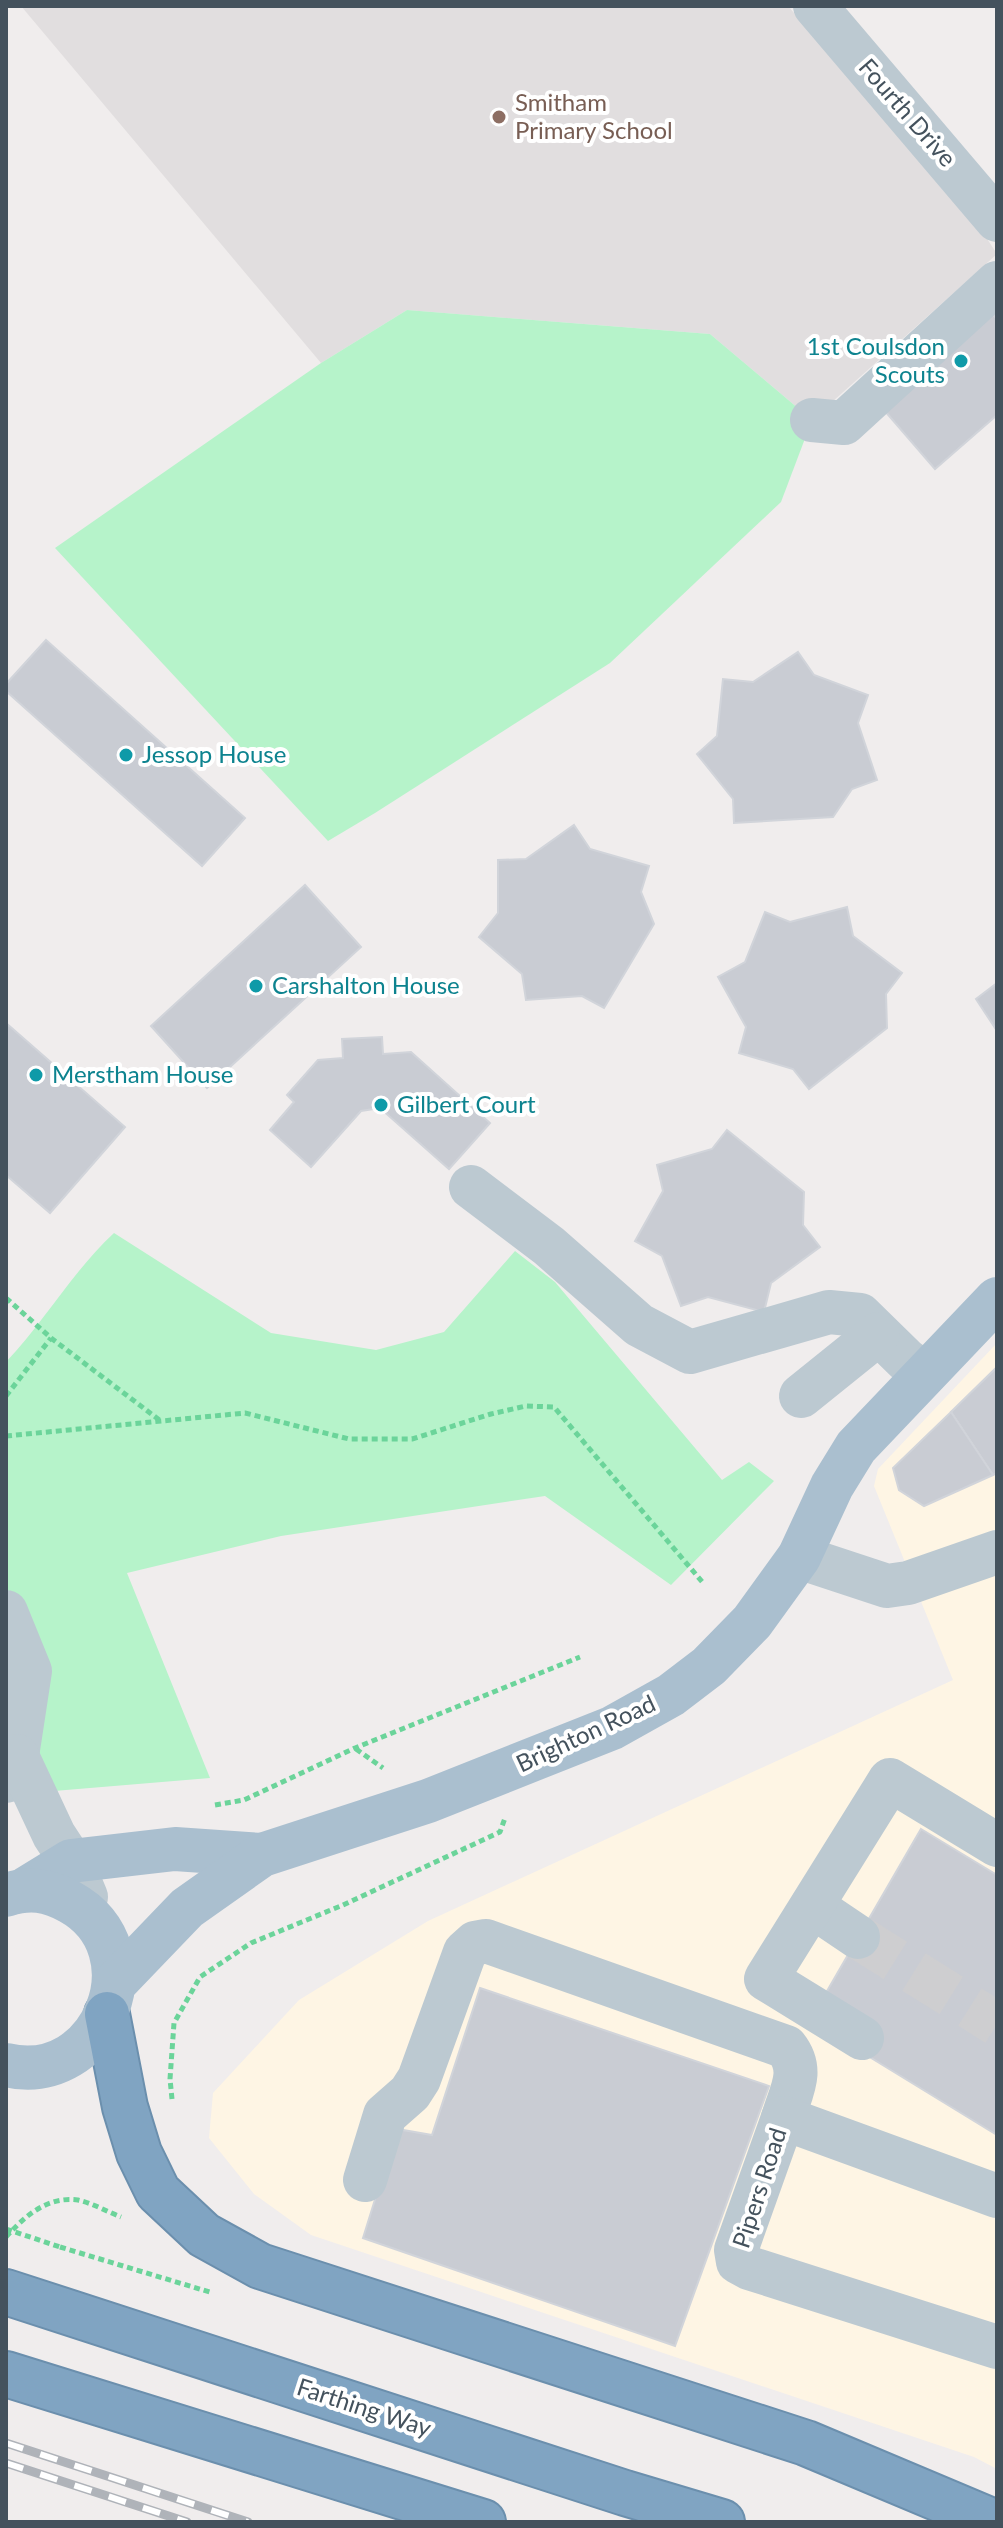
<svg xmlns="http://www.w3.org/2000/svg" width="1003" height="2528" viewBox="0 0 1003 2528" font-family="Lato,sans-serif">
	<style>
		.commercial { fill: #fef5e4 }
		.education { fill: #e1dedf }
		.green { fill: #b6f3ca }
		.building { fill: #c9ccd3; stroke: #d1d4da; stroke-width: 2 }
		.lines { fill: none; stroke-linecap: round; stroke-linejoin: round }
		.minor-tunnel { stroke: #ceced0; stroke-width: 44; stroke-dasharray: 44 22; stroke-linecap: butt }
		.highway-casing { stroke: #6b8fad; stroke-width: 48 }
		.path { stroke: #6bd49a; stroke-width: 5; stroke-dasharray: 6 4; stroke-linecap: butt }
		.minor { stroke: #bcc9d1; stroke-width: 44 }
		.major { stroke: #aabfcf; stroke-width: 44 }
		.highway { stroke: #80a4c2; stroke-width: 44 }
		.rail-casing { stroke: #afb3b9; stroke-width: 9 }
		.rail { stroke: #fff; stroke-width: 6; stroke-dasharray: 18; stroke-linecap: butt }
		.path-bridge { stroke: #6bd49a; stroke-width: 5; stroke-dasharray: 6 4; stroke-linecap: butt }
		.education-dot { fill: #8d6e63; stroke: #fff; stroke-width: 3 }
		.culture-dot { fill: #0f9aa8; stroke: #fff; stroke-width: 3 }
		.labels { text-anchor: middle; stroke-width: 8; stroke-linejoin: round; paint-order: stroke }
		.education-label { font-size: 24px; fill: #785e54; stroke: #fff; text-anchor: start }
		.street-label { font-size: 24px; fill: #44525d; stroke: #fff }
		.culture-label { font-size: 24px; fill: #0d838f; stroke: #fff; text-anchor: start }
	</style>
	<rect width="100%" height="100%" fill="#f0eded"/>
	<polygon class="commercial" points="997,1343 997,2469 974,2457 311,2235 254,2194 209,2138 213,2093 299,2000 428,1921 953,1680 874,1486 878,1469"/>
	<polygon class="education" points="21,6 788,6 980,228 997,254 812,420 710,334 407,310 321,363"/>
	<g class="green">
		<polygon points="407,310 710,334 812,420 781,502 610,663 375,813 328,841 55,548 321,363"/>
		<path d="M 114,1233 L 271,1333 L 376,1350 L 444,1332 L 515,1251 L 555,1282 L 722,1480 L 749,1462 L 774,1481 L 671,1585 L 545,1496 L 281,1536 L 127,1573 L 210,1778 L 6,1795 L 6,1362 C 45,1321 72,1272 114,1233 Z"/>
	</g>
	<g class="building">
		<polygon points="986,307 997,319 997,415 935,469 878,403"/>
		<polygon points="46,640 245,818 202,866 6,691 6,684"/>
		<polygon points="798,652 814,675 868,695 858,723 877,780 852,789 833,817 734,823 733,799 697,754 717,736 723,679 753,682"/>
		<polygon points="574,825 590,849 649,866 641,892 654,924 604,1008 582,996 526,1000 522,974 479,937 498,913 498,860 526,859"/>
		<polygon points="305,885 361,947 207,1088 151,1026"/>
		<polygon points="847,907 853,936 902,973 886,994 887,1028 809,1089 793,1069 739,1053 746,1027 718,977 745,962 765,912 790,922"/>
		<polygon points="997,983 997,1031 976,999"/>
		<polygon points="6,1023 125,1127 50,1213 6,1175"/>
		<polygon points="382,1037 383,1054 411,1052 490,1123 449,1169 380,1108 361,1111 311,1167 270,1130 294,1102 287,1095 318,1060 343,1058 342,1039"/>
		<polygon points="727,1130 804,1192 803,1225 820,1247 771,1283 764,1312 708,1297 681,1306 662,1256 635,1241 663,1191 657,1165 712,1149"/>
		<polygon points="997,1367 997,1473 993,1475 951,1412"/>
		<polygon points="951,1412 993,1475 924,1506 899,1490 893,1468"/>
		<polygon points="921,1829 997,1875 997,2135 855,2048 823,1998"/>
		<polygon points="480,1988 769,2086 675,2346 363,2238 397,2129 432,2135"/>
	</g>
	<g class="lines">
		<polyline class="minor-tunnel" points="858,1937 997,2024"/>
		<g class="highway-casing">
			<g id="highway">
				<polyline points="107,2014 125,2107 139,2153 158,2192 204,2235 260,2266 806,2443 994,2522"/>
				<polyline points="6,2292 625,2493 722,2522"/>
				<polyline points="6,2374 483,2522"/>
			</g>
		</g>
		<g class="path">
			<polyline points="6,1298 51,1338 162,1422"/>
			<polyline points="6,1396 51,1338"/>
			<polyline points="6,1436 245,1413 349,1439 412,1439 491,1414 526,1406 554,1407 704,1584"/>
			<polyline points="356,1749 383,1768"/>
			<polyline points="215,1805 244,1800 355,1748 580,1657"/>
			<polyline points="172,2099 170,2079 174,2023 200,1977 251,1943 343,1905 500,1832 505,1818"/>
			<path d="M 6,2237 C 25,2216 47,2196 78,2200 C 92,2203 108,2212 121,2217"/>
			<polyline points="60,2247 213,2293"/>
		</g>
		<g class="minor">
			<polyline points="815,6 997,220"/>
			<polyline points="812,420 844,423 997,283"/>
			<polyline points="471,1187 549,1246 639,1325 690,1352 829,1312 860,1315 906,1360 925,1374"/>
			<polyline points="801,1396 878,1334"/>
			<polyline points="799,1557 887,1586 908,1583 997,1552"/>
			<polyline points="6,1612 30,1671 17,1756 6,1781"/>
			<polyline points="17,1756 54,1835 71,1861 86,1897"/>
			<polyline points="812,1906 858,1937"/>
			<polyline points="862,2038 766,1979 890,1780 997,1845"/>
			<path d="M 365,2180 L 385,2115 L 410,2093 L 419,2079 L 465,1952 L 475,1943 L 486,1941 L 786,2047 C 805,2071 791,2091 783,2118"/>
			<polyline points="997,2196 783,2118 736,2250 738,2262 749,2268 997,2347"/>
		</g>
		<g class="major">
			<polyline points="27,1888 71,1861 175,1849 262,1855"/>
			<path d="M 6,1895 C 30,1887 48,1890 70,1902 C 157,1950 103,2088 6,2065"/>
			<polyline points="114,1984 187,1908 262,1855 428,1801 612,1728 671,1695 709,1666 752,1622 799,1557 832,1486 856,1447 997,1299"/>
		</g>
		<use href="#highway" class="highway"/>
		<g class="rail-casing">
			<g id="rail">
				<polyline points="6,2443 248,2522"/>
				<polyline points="6,2463 187,2522"/>
			</g>
		</g>
		<use href="#rail" class="rail"/>
		<polyline class="path-bridge" points="6,2229 60,2247"/>
	</g>
	<circle class="education-dot" cx="499" cy="117" r="8"/>
	<g class="culture-dot">
		<circle cx="961" cy="361" r="8"/>
		<circle cx="126" cy="755" r="8"/>
		<circle cx="256" cy="986" r="8"/>
		<circle cx="36" cy="1075" r="8"/>
		<circle cx="381" cy="1105" r="8"/>
	</g>
	<g class="labels">
		<g class="education-label">
			<text x="515" y="111">Smitham<tspan x="515" dy="28">Primary School</tspan></text>
		</g>
		<g class="street-label">
			<text transform="translate(907 113) rotate(49)" y="8">Fourth Drive</text>
			<text transform="translate(586 1734) rotate(-25)" y="8">Brighton Road</text>
			<text transform="translate(760 2188) rotate(-72)" y="8">Pipers Road</text>
			<text transform="translate(364 2408) rotate(18)" y="8">Farthing Way</text>
		</g>
		<g class="culture-label">
			<text x="945" y="355" text-anchor="end">1st Coulsdon<tspan x="945" dy="28">Scouts</tspan></text>
			<text x="142" y="763">Jessop House</text>
			<text x="272" y="994">Carshalton House</text>
			<text x="52" y="1083">Merstham House</text>
			<text x="397" y="1113">Gilbert Court</text>
		</g>
	</g>
	<rect width="1003" height="2528" fill="none" stroke="#44525d" stroke-width="16"/>
</svg>
